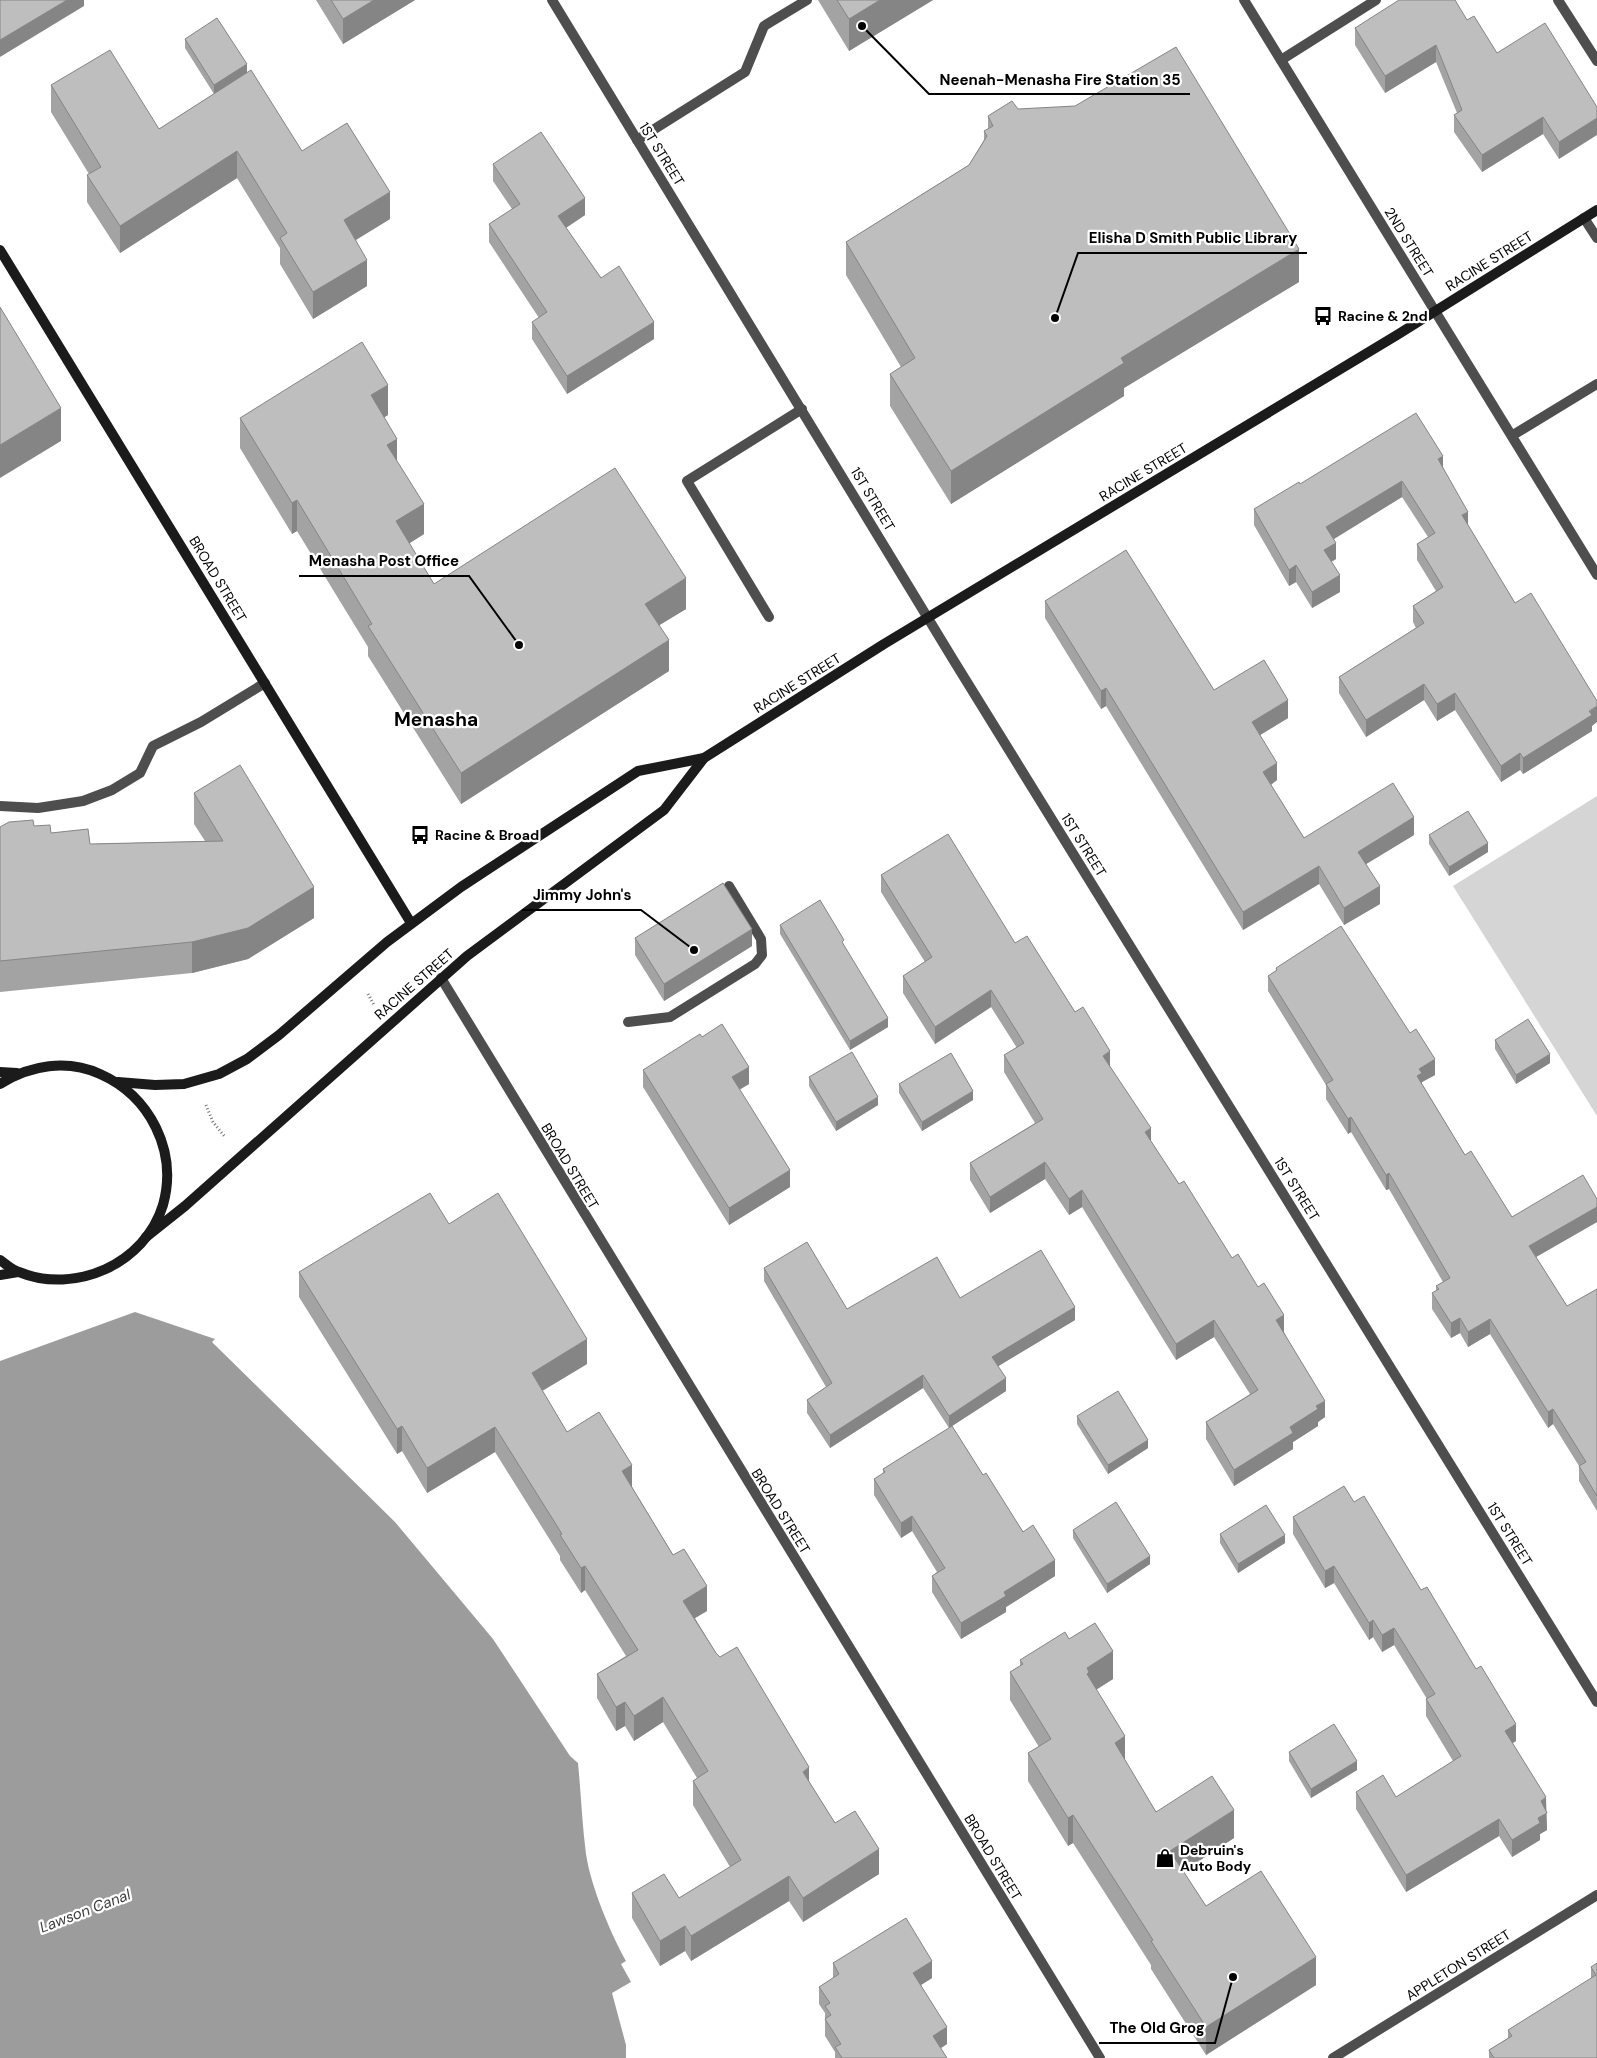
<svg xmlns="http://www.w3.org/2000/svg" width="1597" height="2058" viewBox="0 0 1597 2058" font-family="'DM Sans',sans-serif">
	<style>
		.green { fill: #d5d5d5 }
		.water { fill: #9c9c9c }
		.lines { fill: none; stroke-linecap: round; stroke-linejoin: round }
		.path { stroke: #707070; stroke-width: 3; stroke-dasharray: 1 2.5; stroke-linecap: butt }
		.lane { stroke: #4e4e4e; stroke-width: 10 }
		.street { stroke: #4e4e4e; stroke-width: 10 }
		.secondary { stroke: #1b1b1b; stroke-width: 10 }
		.wall { fill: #a3a3a3 }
		.shaded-wall { fill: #858585 }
		.building { fill: #bebebe; stroke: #858585 }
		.labels { text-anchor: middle; stroke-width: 4.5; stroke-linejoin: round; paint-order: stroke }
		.street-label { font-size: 14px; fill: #000; stroke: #fff }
		.poi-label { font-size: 14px; font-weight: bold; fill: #000; stroke: #fff; text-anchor: start }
		.water-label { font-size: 15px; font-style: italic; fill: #3d3d3d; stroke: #fff }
		.district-label { font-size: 19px; font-weight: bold; fill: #000; stroke: #fff }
		.leader { fill: none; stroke: #000; stroke-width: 2 }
		.callout-dot { fill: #000; stroke: #fff; stroke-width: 2 }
		.callout-label { font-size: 15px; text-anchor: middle; font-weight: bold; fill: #000; stroke: #fff; stroke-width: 4.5; stroke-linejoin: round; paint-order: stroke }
	</style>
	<rect width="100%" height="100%" fill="#fff"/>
	<polygon class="green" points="1597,796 1597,1116 1453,886"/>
	<path class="water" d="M 135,1312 L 215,1339 L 212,1342 L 215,1345 L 395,1522 L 493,1639 L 570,1756 L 578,1763 C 581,1793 582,1824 586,1854 C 591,1887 610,1932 626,1961 L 621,1964 L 631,1982 L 612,1993 L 626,2045 L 626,2058 L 0,2058 L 0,1361 Z"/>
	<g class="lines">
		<g class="path">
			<polyline points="368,994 374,1005"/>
			<polyline points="206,1105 213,1122 225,1137"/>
		</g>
		<g class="lane">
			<polyline points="1558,0 1597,61"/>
			<polyline points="1281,60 1376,0"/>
			<polyline points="637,140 745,72 764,26 807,0"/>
			<polyline points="1584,218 1597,238"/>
			<polyline points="1513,435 1597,384"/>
			<polyline points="769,617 687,481 802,409"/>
			<polyline points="0,806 38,808 83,801 112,790 140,773 153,746 201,722 265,683"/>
			<polyline points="628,1022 670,1017 755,964 762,955 761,939 729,886"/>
		</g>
		<g class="street">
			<polyline points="552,0 954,661 1597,1702"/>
			<polyline points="1244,0 1597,575"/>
			<polyline points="441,978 1100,2058"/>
			<polyline points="1333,2058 1597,1895"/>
		</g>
		<g class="secondary">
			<polyline points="0,250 411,923"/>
			<polyline points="0,1072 17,1073"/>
			<polyline points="118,1082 155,1085 184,1084 219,1074 247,1059 279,1035 387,942 461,887 638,771 704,758"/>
			<path d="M 0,1084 C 30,1065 67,1059 100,1074 C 150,1096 178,1151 163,1205 C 145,1264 75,1295 19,1272 C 12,1270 6,1264 0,1260"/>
			<polyline points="146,1237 185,1206 467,956 664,810 704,758 884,644 1397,335 1597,210"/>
			<polyline points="0,1275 18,1272"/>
		</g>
	</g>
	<g class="wall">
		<polygon points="316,0 415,0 343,44"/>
		<polygon points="818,0 933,0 849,51"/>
		<polygon points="1467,20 1497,53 1597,107 1559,159 1543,134 1482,172 1454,132 1454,115 1457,113 1436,62 1385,93 1355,45 1355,28"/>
		<polygon points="185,39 247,73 302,151 390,219 356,240 367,286 313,319 280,264 280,248 237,178 120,253 87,202 87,175 89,174 51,112 51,85 159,129 214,94 185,48"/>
		<polygon points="1018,109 1299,282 1124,388 1124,396 951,504 890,406 890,374 901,367 846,275 846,242 969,165 984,140 984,131 988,129 988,116"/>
		<polygon points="493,164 585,215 566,228 601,278 654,339 567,394 532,339 532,322 539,318 489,242 489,224 512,209 493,181"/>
		<polygon points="388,415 384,417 397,461 424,534 409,543 434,584 686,609 659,625 669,671 461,804 368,656 368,647 297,531 292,534 240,448 240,418"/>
		<polygon points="1443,468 1468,526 1515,603 1592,726 1592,731 1523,774 1520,770 1501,782 1455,710 1437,721 1424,700 1366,737 1339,693 1339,677 1416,628 1413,622 1413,606 1436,591 1417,560 1417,544 1428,537 1402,497 1333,539 1336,559 1331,562 1340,592 1312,608 1296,582 1289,586 1254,525 1254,509 1300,484"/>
		<polygon points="1045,601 1214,690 1288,718 1260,735 1277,780 1271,785 1304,838 1414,835 1366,864 1380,904 1344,925 1319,884 1243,930 1106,706 1101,709 1045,618"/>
		<polygon points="194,793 314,918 248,959 192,973 0,992 0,827 34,826 51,833 90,844 205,841 194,824"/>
		<polygon points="1429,835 1488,852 1449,876 1429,844"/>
		<polygon points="881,875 1015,943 1075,1012 1110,1067 1151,1142 1179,1184 1232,1258 1284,1332 1325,1417 1318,1422 1318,1426 1293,1442 1293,1449 1234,1486 1206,1439 1206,1422 1250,1394 1214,1337 1176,1360 1082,1207 1069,1215 1045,1179 990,1213 970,1180 970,1163 1035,1123 1004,1072 1004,1055 1017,1048 991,1007 935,1044 903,993 903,976 925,962 881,892"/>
		<polygon points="780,925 844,947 888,1027 850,1050 780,934"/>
		<polygon points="635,938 752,946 664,1001 635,955"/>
		<polygon points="1276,968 1435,1075 1422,1082 1422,1084 1465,1155 1512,1217 1597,1199 1597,1222 1536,1257 1567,1306 1597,1289 1597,1511 1579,1481 1579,1466 1553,1424 1548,1428 1490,1334 1468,1347 1460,1333 1451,1338 1432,1309 1432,1293 1436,1291 1436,1286 1443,1282 1389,1189 1386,1190 1351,1132 1348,1134 1326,1099 1326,1085 1268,991 1268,976 1276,971"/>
		<polygon points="702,1037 749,1084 739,1090 790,1187 729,1225 643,1087 643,1070"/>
		<polygon points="1495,1040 1550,1063 1516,1084 1495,1049"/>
		<polygon points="809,1077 878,1105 836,1131 809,1086"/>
		<polygon points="899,1084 973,1100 922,1131 899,1093"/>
		<polygon points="449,1224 587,1364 542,1391 567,1432 632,1487 707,1611 695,1618 716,1653 809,1782 835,1823 879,1874 803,1922 789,1901 691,1961 685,1951 660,1966 632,1918 632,1893 679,1898 730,1867 693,1805 693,1781 697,1778 663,1722 634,1741 625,1726 616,1731 597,1698 597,1674 626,1656 585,1590 581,1593 560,1560 560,1556 495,1452 427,1493 402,1451 397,1454 299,1297 299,1272"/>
		<polygon points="764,1268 847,1309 960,1298 1075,1320 998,1366 1006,1391 952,1426 983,1475 1055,1576 1006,1607 1006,1612 961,1639 932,1592 932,1576 937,1572 912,1531 901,1538 874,1495 874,1479 883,1474 883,1469 949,1428 923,1388 830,1448 807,1413 807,1400 826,1387 764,1281"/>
		<polygon points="1077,1416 1148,1448 1108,1474 1077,1424"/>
		<polygon points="1354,1502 1421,1590 1516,1741 1512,1743 1546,1811 1547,1830 1540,1834 1540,1840 1512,1857 1499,1836 1406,1892 1356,1809 1356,1792 1396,1797 1453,1761 1426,1716 1426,1699 1427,1699 1394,1645 1382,1652 1373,1637 1369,1640 1334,1583 1325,1588 1293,1534 1293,1517"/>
		<polygon points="1073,1530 1150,1564 1107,1593 1073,1538"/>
		<polygon points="1220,1534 1285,1543 1238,1573 1220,1543"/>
		<polygon points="1069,1639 1113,1679 1096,1690 1125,1761 1156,1812 1234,1838 1183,1871 1206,1906 1316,1985 1206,2055 1151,1969 1151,1965 1073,1843 1068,1846 1028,1781 1028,1753 1039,1747 1010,1700 1010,1672 1020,1666 1020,1660"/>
		<polygon points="1289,1752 1357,1770 1311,1798 1289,1761"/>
		<polygon points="833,1963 932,1978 921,1985 947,2044 941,2048 947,2058 835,2058 835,2052 825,2036 825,2013 819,2004 819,1987 833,1978"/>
		<polygon points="1597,1963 1597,2058 1489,2058 1489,2050 1508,2038 1508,2030 1591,1979 1591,1967"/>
	</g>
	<g class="shaded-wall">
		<polygon points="67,0 84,0 84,6 0,57 0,40"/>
		<polygon points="374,0 415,0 343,44 343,19"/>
		<polygon points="880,0 933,0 849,51 849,19"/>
		<polygon points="1436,45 1436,62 1385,93 1385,76"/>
		<polygon points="247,64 247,73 214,94 214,85"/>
		<polygon points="1543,117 1543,134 1482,172 1482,155"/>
		<polygon points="1597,118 1597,135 1559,159 1559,142"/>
		<polygon points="237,151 237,178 120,253 120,226"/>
		<polygon points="390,192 390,219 344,247 344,220"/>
		<polygon points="585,198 585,215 558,233 558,216"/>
		<polygon points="1299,249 1299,282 1124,388 1124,396 951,504 951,471 1121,358"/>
		<polygon points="367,260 367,286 313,319 313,292"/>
		<polygon points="654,322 654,339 567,394 567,376"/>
		<polygon points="388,385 388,415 371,426 371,395"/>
		<polygon points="61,408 61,441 0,478 0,445"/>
		<polygon points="397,439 397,469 387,445"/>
		<polygon points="1443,456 1443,473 1438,459"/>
		<polygon points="1402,481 1402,497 1326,544 1326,527"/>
		<polygon points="297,500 297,531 292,534 292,503"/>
		<polygon points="424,504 424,534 396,552 396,521"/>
		<polygon points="1468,512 1468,528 1462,515"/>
		<polygon points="1336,543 1336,559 1324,566 1324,550"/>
		<polygon points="1296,565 1296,582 1289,586 1289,570"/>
		<polygon points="1340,575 1340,592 1312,608 1312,592"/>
		<polygon points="686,578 686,609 645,634 645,604"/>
		<polygon points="669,640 669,671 461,804 461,773"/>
		<polygon points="1424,684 1424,700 1366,737 1366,720"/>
		<polygon points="1106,688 1106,706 1101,709 1101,691"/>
		<polygon points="1455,693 1455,710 1437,721 1437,704"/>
		<polygon points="1288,700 1288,718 1252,740 1252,722"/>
		<polygon points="1597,706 1597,722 1592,726 1592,731 1523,774 1523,758"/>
		<polygon points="1520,753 1520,770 1501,782 1501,766"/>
		<polygon points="1277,763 1277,780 1263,790 1263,772"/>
		<polygon points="1414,817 1414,835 1358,869 1358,852"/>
		<polygon points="1488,843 1488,852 1449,876 1449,867"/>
		<polygon points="1319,866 1319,884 1243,930 1243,912"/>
		<polygon points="1380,886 1380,904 1344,925 1344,908"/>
		<polygon points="314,887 314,918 248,959 192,973 192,942"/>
		<polygon points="752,929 752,946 664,1001 664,984"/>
		<polygon points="991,990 991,1007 935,1044 935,1027"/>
		<polygon points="888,1018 888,1027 850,1050 850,1041"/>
		<polygon points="1110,1051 1110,1068 1103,1056"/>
		<polygon points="1550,1054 1550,1063 1516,1084 1516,1075"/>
		<polygon points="1435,1059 1435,1075 1422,1082 1422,1089 1417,1076 1419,1069"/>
		<polygon points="749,1067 749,1084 732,1094 732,1077"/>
		<polygon points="973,1091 973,1100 922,1131 922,1122"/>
		<polygon points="878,1097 878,1105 836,1131 836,1122"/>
		<polygon points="1351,1117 1351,1132 1348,1134 1348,1119"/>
		<polygon points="1151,1128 1151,1145 1145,1132"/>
		<polygon points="1045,1162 1045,1179 990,1213 990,1197"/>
		<polygon points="790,1170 790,1187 729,1225 729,1208"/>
		<polygon points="1389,1173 1389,1189 1386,1190 1386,1175"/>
		<polygon points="1082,1190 1082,1207 1069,1215 1069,1199"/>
		<polygon points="1597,1207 1597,1222 1529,1261 1529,1246"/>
		<polygon points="1075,1307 1075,1320 992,1370 992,1357"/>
		<polygon points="1284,1315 1284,1332 1276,1337 1276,1320"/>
		<polygon points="1460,1318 1460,1333 1451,1338 1451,1323"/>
		<polygon points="1490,1319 1490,1334 1468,1347 1468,1332"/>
		<polygon points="1214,1320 1214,1337 1176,1360 1176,1344"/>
		<polygon points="587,1339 587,1364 532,1397 532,1373"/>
		<polygon points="923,1375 923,1388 830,1448 830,1435"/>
		<polygon points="1006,1378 1006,1391 949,1428 949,1416"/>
		<polygon points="1325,1401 1325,1417 1318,1422 1318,1426 1293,1442 1293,1449 1234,1486 1234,1470 1316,1406"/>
		<polygon points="1553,1409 1553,1424 1548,1428 1548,1412"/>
		<polygon points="402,1426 402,1451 397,1454 397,1429"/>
		<polygon points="495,1427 495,1452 427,1493 427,1468"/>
		<polygon points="1148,1440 1148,1448 1108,1474 1108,1465"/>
		<polygon points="632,1465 632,1490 622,1471"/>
		<polygon points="912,1516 912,1531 901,1538 901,1523"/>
		<polygon points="1285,1535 1285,1543 1238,1573 1238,1564"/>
		<polygon points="1150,1556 1150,1564 1107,1593 1107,1584"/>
		<polygon points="1055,1560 1055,1576 1006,1607 1006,1612 961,1639 961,1623 1004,1592"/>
		<polygon points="585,1566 585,1590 581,1593 581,1568"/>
		<polygon points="1334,1566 1334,1583 1325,1588 1325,1571"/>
		<polygon points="707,1586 707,1611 683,1625 683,1601"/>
		<polygon points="1373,1620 1373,1637 1369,1640 1369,1623"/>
		<polygon points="1394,1628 1394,1645 1382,1652 1382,1635"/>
		<polygon points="1113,1651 1113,1679 1089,1694 1087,1702 1087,1668"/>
		<polygon points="663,1697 663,1722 634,1741 634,1716"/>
		<polygon points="625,1702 625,1726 616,1731 616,1707"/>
		<polygon points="1516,1724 1516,1741 1505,1748 1505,1731"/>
		<polygon points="1125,1736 1125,1764 1115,1743"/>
		<polygon points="1357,1761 1357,1770 1311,1798 1311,1789"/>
		<polygon points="809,1767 809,1792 803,1772"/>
		<polygon points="1546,1797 1547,1830 1540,1834 1540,1840 1512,1857 1512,1840 1538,1818 1541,1801"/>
		<polygon points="1234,1810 1234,1838 1170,1880 1170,1851"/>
		<polygon points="1073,1815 1073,1843 1068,1846 1068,1818"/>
		<polygon points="1499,1819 1499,1836 1406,1892 1406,1875"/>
		<polygon points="879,1849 879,1874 803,1922 803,1898"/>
		<polygon points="789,1876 789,1901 691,1961 691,1936"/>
		<polygon points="685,1926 685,1951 660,1966 660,1941"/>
		<polygon points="1316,1957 1316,1985 1206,2055 1206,2027"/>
		<polygon points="932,1961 932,1978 913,1990 913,1973"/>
		<polygon points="947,2027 947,2044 933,2053 933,2036"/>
	</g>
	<g class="building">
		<polygon points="0,0 67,0 0,40"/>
		<polygon points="331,0 374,0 343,19"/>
		<polygon points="837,0 880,0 849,19"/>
		<polygon points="1399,0 1455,0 1467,20 1474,16 1497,53 1545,23 1597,107 1597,118 1559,142 1543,117 1482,155 1454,115 1462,110 1436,45 1385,76 1355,28"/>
		<polygon points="217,18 247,64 214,85 185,39"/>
		<polygon points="1176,47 1299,249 1121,358 1124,363 951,471 890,374 915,358 846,242 969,165 987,136 984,131 993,126 988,116 1012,101 1018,109 1075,106"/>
		<polygon points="110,50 159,129 251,70 302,151 347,123 390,192 344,220 367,260 313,292 280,238 287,233 237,151 120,226 87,175 101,167 51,85"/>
		<polygon points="541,132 585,198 558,216 601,278 619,266 654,322 567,376 532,322 547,312 489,224 520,204 493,164"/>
		<polygon points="0,307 61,408 0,445"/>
		<polygon points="362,342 388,385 371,395 397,439 387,445 424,504 396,521 434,584 615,468 686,578 645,604 669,640 461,773 368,626 372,624 297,500 292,503 240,418"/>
		<polygon points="1416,413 1443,456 1438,459 1468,512 1462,515 1515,603 1531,593 1597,701 1597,706 1589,711 1592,715 1523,758 1520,753 1501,766 1455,693 1437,704 1424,684 1366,720 1339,677 1424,623 1413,606 1443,587 1417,544 1435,533 1402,481 1326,527 1336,543 1324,550 1340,575 1312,592 1296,565 1289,570 1254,509 1299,482 1300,484"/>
		<polygon points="1126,550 1214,690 1264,660 1288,700 1252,722 1277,763 1263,772 1304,838 1393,783 1414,817 1358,852 1380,886 1344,908 1319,866 1243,912 1106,688 1101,691 1045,601"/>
		<polygon points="240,765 314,887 248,928 192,942 0,961 0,827 9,822 33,820 34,826 50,825 51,833 88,829 90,844 223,841 194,793"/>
		<polygon points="1468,811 1488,843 1449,867 1429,835"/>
		<polygon points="948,834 1015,943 1027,936 1075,1012 1083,1007 1110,1051 1103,1056 1151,1128 1145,1132 1179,1184 1184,1181 1232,1258 1238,1254 1258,1287 1264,1283 1284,1315 1276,1320 1325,1401 1316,1406 1318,1409 1290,1427 1293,1433 1234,1470 1206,1422 1258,1390 1214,1320 1176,1344 1082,1190 1069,1199 1045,1162 990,1197 970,1163 1043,1119 1004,1055 1024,1043 991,990 935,1027 903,976 932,957 881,875"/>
		<polygon points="723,883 752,929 664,984 635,938"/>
		<polygon points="820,900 844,940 842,942 888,1018 850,1041 780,925"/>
		<polygon points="1341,926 1410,1033 1416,1029 1435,1059 1419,1069 1422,1073 1417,1076 1465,1155 1471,1151 1512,1217 1583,1175 1597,1199 1597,1207 1529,1246 1567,1306 1597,1289 1597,1496 1579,1466 1586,1462 1553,1409 1548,1412 1490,1319 1468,1332 1460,1318 1451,1323 1432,1293 1439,1289 1436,1286 1450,1278 1389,1173 1386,1175 1351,1117 1348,1119 1326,1084 1333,1080 1268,976 1277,970 1276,968"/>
		<polygon points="1528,1019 1550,1054 1516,1075 1495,1040"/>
		<polygon points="722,1024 749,1067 732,1077 790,1170 729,1208 643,1070 700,1034 702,1037"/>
		<polygon points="852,1052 878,1097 836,1122 809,1077"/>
		<polygon points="951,1053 973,1091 922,1122 899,1084"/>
		<polygon points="430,1193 449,1224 498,1193 587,1339 532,1373 567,1432 599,1412 632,1465 622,1471 673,1555 684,1549 707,1586 683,1601 716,1653 720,1657 737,1647 809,1767 803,1772 835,1823 855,1811 879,1849 803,1898 789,1876 691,1936 685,1926 660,1941 632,1893 664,1874 679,1898 741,1860 693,1781 708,1771 663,1697 634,1716 625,1702 616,1707 597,1674 638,1650 585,1566 581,1568 560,1535 562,1534 495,1427 427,1468 402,1426 397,1429 299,1272"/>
		<polygon points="807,1242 847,1309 937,1257 960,1298 1041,1250 1075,1307 992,1357 1006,1378 949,1416 923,1375 830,1435 807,1400 832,1383 764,1268"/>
		<polygon points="1118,1391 1148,1440 1108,1465 1077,1416"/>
		<polygon points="952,1426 983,1475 986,1473 1023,1532 1033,1525 1055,1560 1004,1592 1006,1596 961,1623 932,1576 945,1568 912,1516 901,1523 874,1479 885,1472 883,1469"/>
		<polygon points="1344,1486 1354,1502 1364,1496 1421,1590 1427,1587 1476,1669 1481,1666 1516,1724 1505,1731 1546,1797 1541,1801 1547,1813 1538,1818 1540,1823 1512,1840 1499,1819 1406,1875 1356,1792 1383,1775 1396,1797 1461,1756 1426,1699 1435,1694 1394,1628 1382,1635 1373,1620 1369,1623 1334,1566 1325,1571 1293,1517"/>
		<polygon points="1116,1502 1150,1556 1107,1584 1073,1530"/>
		<polygon points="1266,1505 1285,1535 1238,1564 1220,1534"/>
		<polygon points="1095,1623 1113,1651 1087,1668 1089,1672 1087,1674 1125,1736 1115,1743 1156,1812 1212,1776 1234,1810 1170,1851 1206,1906 1261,1871 1316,1957 1206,2027 1151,1941 1153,1940 1073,1815 1068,1818 1028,1753 1051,1739 1010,1672 1023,1664 1020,1660 1065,1632 1069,1639"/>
		<polygon points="1334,1724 1357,1761 1311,1789 1289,1752"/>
		<polygon points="906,1918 932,1961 913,1973 947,2027 933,2036 947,2058 842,2058 835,2047 841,2044 825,2019 831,2015 825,2006 830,2003 819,1987 839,1974 833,1963"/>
		<polygon points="1597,1963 1597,2058 1494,2058 1489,2050 1512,2036 1508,2030 1596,1975 1591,1967"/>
	</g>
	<defs>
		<g id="bus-bare" transform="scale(1.5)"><path d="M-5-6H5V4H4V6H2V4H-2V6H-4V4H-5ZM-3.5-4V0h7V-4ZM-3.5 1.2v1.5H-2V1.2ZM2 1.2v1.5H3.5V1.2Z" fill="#000" stroke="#fff" stroke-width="2.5" paint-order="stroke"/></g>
		<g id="shop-bare" transform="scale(1.5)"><path d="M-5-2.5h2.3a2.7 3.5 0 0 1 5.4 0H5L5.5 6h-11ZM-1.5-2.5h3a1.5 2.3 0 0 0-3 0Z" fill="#000" stroke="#fff" stroke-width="2.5" paint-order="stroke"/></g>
	</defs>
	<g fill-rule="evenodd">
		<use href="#bus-bare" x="1323" y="316"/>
		<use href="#bus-bare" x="420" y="835"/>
		<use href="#shop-bare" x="1165" y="1858"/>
	</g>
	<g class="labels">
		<g class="street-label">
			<text transform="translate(662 154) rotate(58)" y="5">1ST STREET</text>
			<text transform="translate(1409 242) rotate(58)" y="5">2ND STREET</text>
			<text transform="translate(1489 261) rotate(-32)" y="5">RACINE STREET</text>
			<text transform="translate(1143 472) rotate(-31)" y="5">RACINE STREET</text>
			<text transform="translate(873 499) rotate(59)" y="5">1ST STREET</text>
			<text transform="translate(218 579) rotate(59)" y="5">BROAD STREET</text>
			<text transform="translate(797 683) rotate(-32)" y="5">RACINE STREET</text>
			<text transform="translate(1084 845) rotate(58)" y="5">1ST STREET</text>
			<text transform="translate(414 984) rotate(-41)" y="5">RACINE STREET</text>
			<text transform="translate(570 1166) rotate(59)" y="5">BROAD STREET</text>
			<text transform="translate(1297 1189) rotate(58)" y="5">1ST STREET</text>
			<text transform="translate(781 1511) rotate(58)" y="5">BROAD STREET</text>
			<text transform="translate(1510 1534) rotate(58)" y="5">1ST STREET</text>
			<text transform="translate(993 1857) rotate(59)" y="5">BROAD STREET</text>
			<text transform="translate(1458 1965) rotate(-32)" y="5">APPLETON STREET</text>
		</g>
		<g class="poi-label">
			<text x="1338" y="321">Racine &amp; 2nd</text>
			<text x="435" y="840">Racine &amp; Broad</text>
			<text x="1180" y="1855">Debruin's<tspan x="1180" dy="16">Auto Body</tspan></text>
		</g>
		<g class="water-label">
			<text transform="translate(85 1911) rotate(-21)" y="5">Lawson Canal</text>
		</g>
		<g class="district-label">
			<text x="436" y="726">Menasha</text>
		</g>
	</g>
	<path class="leader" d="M862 26L929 94H1190M1055 318L1078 253H1307M519 645L469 576H299M694 950L641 910H522M1233 1977L1215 2043H1099"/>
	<g class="callout-dot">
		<circle cx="862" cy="26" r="5"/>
		<circle cx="1055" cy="318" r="5"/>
		<circle cx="519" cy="645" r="5"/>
		<circle cx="694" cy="950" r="5"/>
		<circle cx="1233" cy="1977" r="5"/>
	</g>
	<g class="callout-label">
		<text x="1060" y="85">Neenah-Menasha Fire Station 35</text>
		<text x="1193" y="243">Elisha D Smith Public Library</text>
		<text x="384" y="566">Menasha Post Office</text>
		<text x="582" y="900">Jimmy John's</text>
		<text x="1157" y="2033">The Old Grog</text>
	</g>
</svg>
